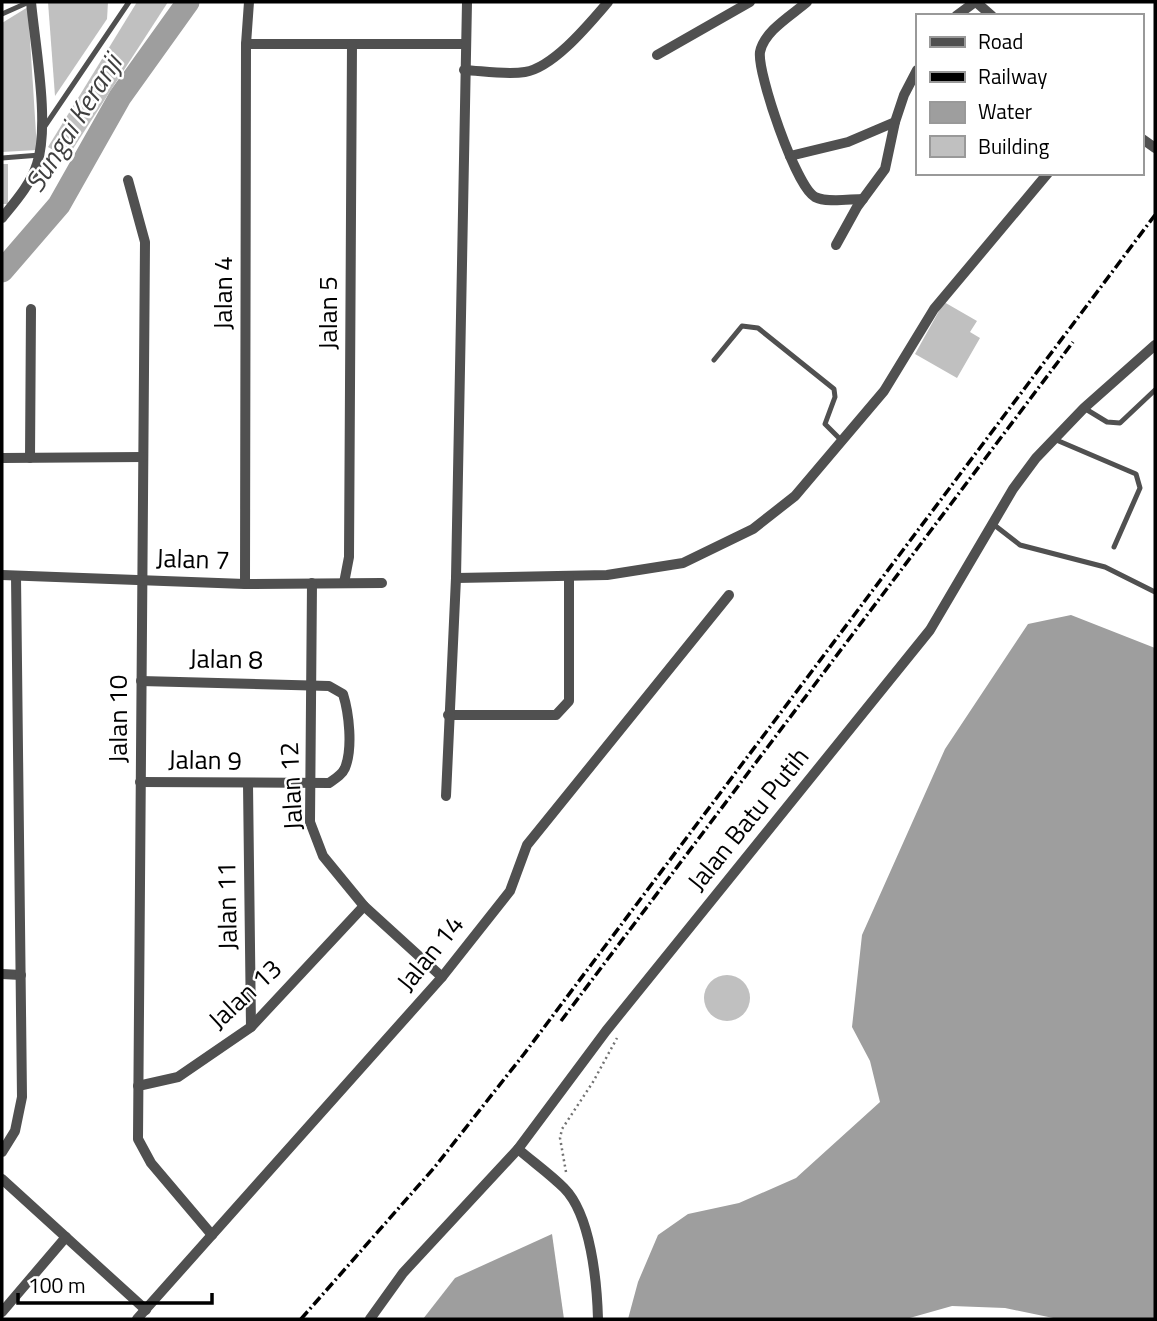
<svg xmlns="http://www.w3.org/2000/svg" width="1157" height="1321" viewBox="0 0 1157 1321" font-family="'Titillium Web',sans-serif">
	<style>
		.water { fill: #9e9e9e }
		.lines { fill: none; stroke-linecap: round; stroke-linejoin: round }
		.river { stroke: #9e9e9e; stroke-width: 23 }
		.building { fill: #c0c0c0 }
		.path { stroke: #727272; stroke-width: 2.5; stroke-dasharray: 2 3.5; stroke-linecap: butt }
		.service { stroke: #505050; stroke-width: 5 }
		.minor { stroke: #505050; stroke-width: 10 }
		.rail { stroke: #000; stroke-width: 3.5; stroke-dasharray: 10 3.5 2 3.5; stroke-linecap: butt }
		.labels { text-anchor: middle; stroke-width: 5; stroke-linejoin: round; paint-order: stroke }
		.street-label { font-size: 26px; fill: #000; stroke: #fff }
		.water-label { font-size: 28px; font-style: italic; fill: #3f3f3f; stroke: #fff }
	</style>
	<rect width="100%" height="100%" fill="#fff"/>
	<g class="water">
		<polygon points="1071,615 1155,648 1155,1319 1058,1319 1005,1308 952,1306 906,1319 628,1319 638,1282 658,1235 688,1214 739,1203 796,1178 880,1102 870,1061 852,1027 862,935 945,749 1028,624"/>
		<polygon points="552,1234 564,1319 423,1319 455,1278"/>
	</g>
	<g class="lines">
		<polyline class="river" points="2,271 59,205 120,97 188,2"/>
	</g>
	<g class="building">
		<polygon points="48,2 108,2 107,19 55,96"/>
		<polygon points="137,2 168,2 67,158 48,147"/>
		<polygon points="28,7 37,150 2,152 2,23"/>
		<rect x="2" y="164" width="6" height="40"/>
		<polygon points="944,302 977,321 970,332 980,338 957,378 915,354"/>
		<circle cx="727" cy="998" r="23"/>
	</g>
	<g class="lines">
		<polyline class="path" points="566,1172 560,1138 562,1129 593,1082 617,1038"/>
		<g class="service">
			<polyline points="2,14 29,2"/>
			<polyline points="45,126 129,2"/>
			<polyline points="2,158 40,155"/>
			<polyline points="714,360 742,326 758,328 834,389 835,397 825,424 842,441"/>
			<polyline points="1084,408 1107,422 1120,423 1155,390"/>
			<polyline points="1054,439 1136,474 1140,488 1114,547"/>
			<polyline points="993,524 1020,545 1105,567 1155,592"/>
		</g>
		<g class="minor">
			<path d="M 807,2 C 792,15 764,31 760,52 C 757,73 796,187 815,197 C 826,203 850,199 863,199"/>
			<polyline points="976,2 992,16"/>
			<polyline points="956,16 975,2"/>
			<polyline points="246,44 466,44"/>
			<polyline points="657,55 750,2"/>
			<path d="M 464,70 C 483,71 506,75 525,72 C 554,67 589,24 608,2"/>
			<polyline points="1141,138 1155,148"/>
			<polyline points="790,156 848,142 895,122"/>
			<polyline points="128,180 145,242 138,1139 151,1163 212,1235"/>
			<path d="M 2,218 C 15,202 31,184 37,164 C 50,124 35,45 31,2"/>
			<polyline points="836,245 857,207 885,169 895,122 904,95 917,70"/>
			<polyline points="2,458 143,457"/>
			<polyline points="30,458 31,309"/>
			<polyline points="2,575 245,584 382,583"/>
			<polyline points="456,578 607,575 683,563 753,529 795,496 884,391 934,309 1048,173"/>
			<polyline points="312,583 310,822 323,856 364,906 442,977"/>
			<polyline points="344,583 349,557 352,44"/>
			<polyline points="245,584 246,44 249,2"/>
			<polyline points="448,715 556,715 569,701 569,577"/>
			<path d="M 140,782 L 329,783 C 335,779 342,775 345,768 C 353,748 349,713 343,694 L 329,686 L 141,681"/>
			<polyline points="248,784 251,1027"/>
			<polyline points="446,796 456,578 467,2"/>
			<polyline points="2,974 21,975"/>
			<polyline points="138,1086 178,1077 251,1027 364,906"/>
			<path d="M 518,1149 C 533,1162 550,1174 564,1188 C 591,1215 597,1283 598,1319"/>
			<polyline points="2,1152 15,1131 22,1097 16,576"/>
			<polyline points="2,1179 146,1310"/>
			<polyline points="2,1312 66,1237"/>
			<polyline points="137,1319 442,977 510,891 527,845 729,595"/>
			<polyline points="370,1319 403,1273 518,1149 606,1031 930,630 1013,489 1036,458 1084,408 1155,345"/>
		</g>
		<g class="rail">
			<polyline points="561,1021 1073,342"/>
			<polyline points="301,1319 434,1168 524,1054 1155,215"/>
		</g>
	</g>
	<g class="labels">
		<g class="street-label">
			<text transform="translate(223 293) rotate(-90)" y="9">Jalan 4</text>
			<text transform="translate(328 313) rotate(-90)" y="9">Jalan 5</text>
			<text transform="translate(193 559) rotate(2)" y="9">Jalan 7</text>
			<text transform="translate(226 659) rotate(1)" y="9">Jalan 8</text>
			<text transform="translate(118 719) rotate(-90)" y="9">Jalan 10</text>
			<text transform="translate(205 760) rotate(1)" y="9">Jalan 9</text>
			<text transform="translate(291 786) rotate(-93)" y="9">Jalan 12</text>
			<text transform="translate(748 819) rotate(-51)" y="9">Jalan Batu Putih</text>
			<text transform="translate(227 906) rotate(-91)" y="9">Jalan 11</text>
			<text transform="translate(430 953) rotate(-51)" y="9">Jalan 14</text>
			<text transform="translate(245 994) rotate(-43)" y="9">Jalan 13</text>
		</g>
		<g class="water-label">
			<text transform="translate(73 123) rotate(-58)" y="10">Sungai Keranji</text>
		</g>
	</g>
	<rect width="1157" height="1321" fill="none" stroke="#000000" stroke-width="7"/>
	<rect x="916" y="14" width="228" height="161" fill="#ffffff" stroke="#999999" stroke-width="2"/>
	<rect x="930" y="37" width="35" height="10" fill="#505050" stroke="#999999" stroke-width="2"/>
	<text x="978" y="49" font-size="21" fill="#000000">Road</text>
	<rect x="930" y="72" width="35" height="10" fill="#000000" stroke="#999999" stroke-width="2"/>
	<text x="978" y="84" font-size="21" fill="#000000">Railway</text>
	<rect x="930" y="102" width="35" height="21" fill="#9e9e9e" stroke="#999999" stroke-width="2"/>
	<text x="978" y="119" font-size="21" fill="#000000">Water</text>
	<rect x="930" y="136" width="35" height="21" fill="#c0c0c0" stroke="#999999" stroke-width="2"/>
	<text x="978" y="154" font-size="21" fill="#000000">Building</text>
	<path d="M18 1293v10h194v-10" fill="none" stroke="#000000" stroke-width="3.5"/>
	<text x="28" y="1293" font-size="21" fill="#000000" stroke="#ffffff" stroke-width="5" paint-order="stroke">100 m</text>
</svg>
